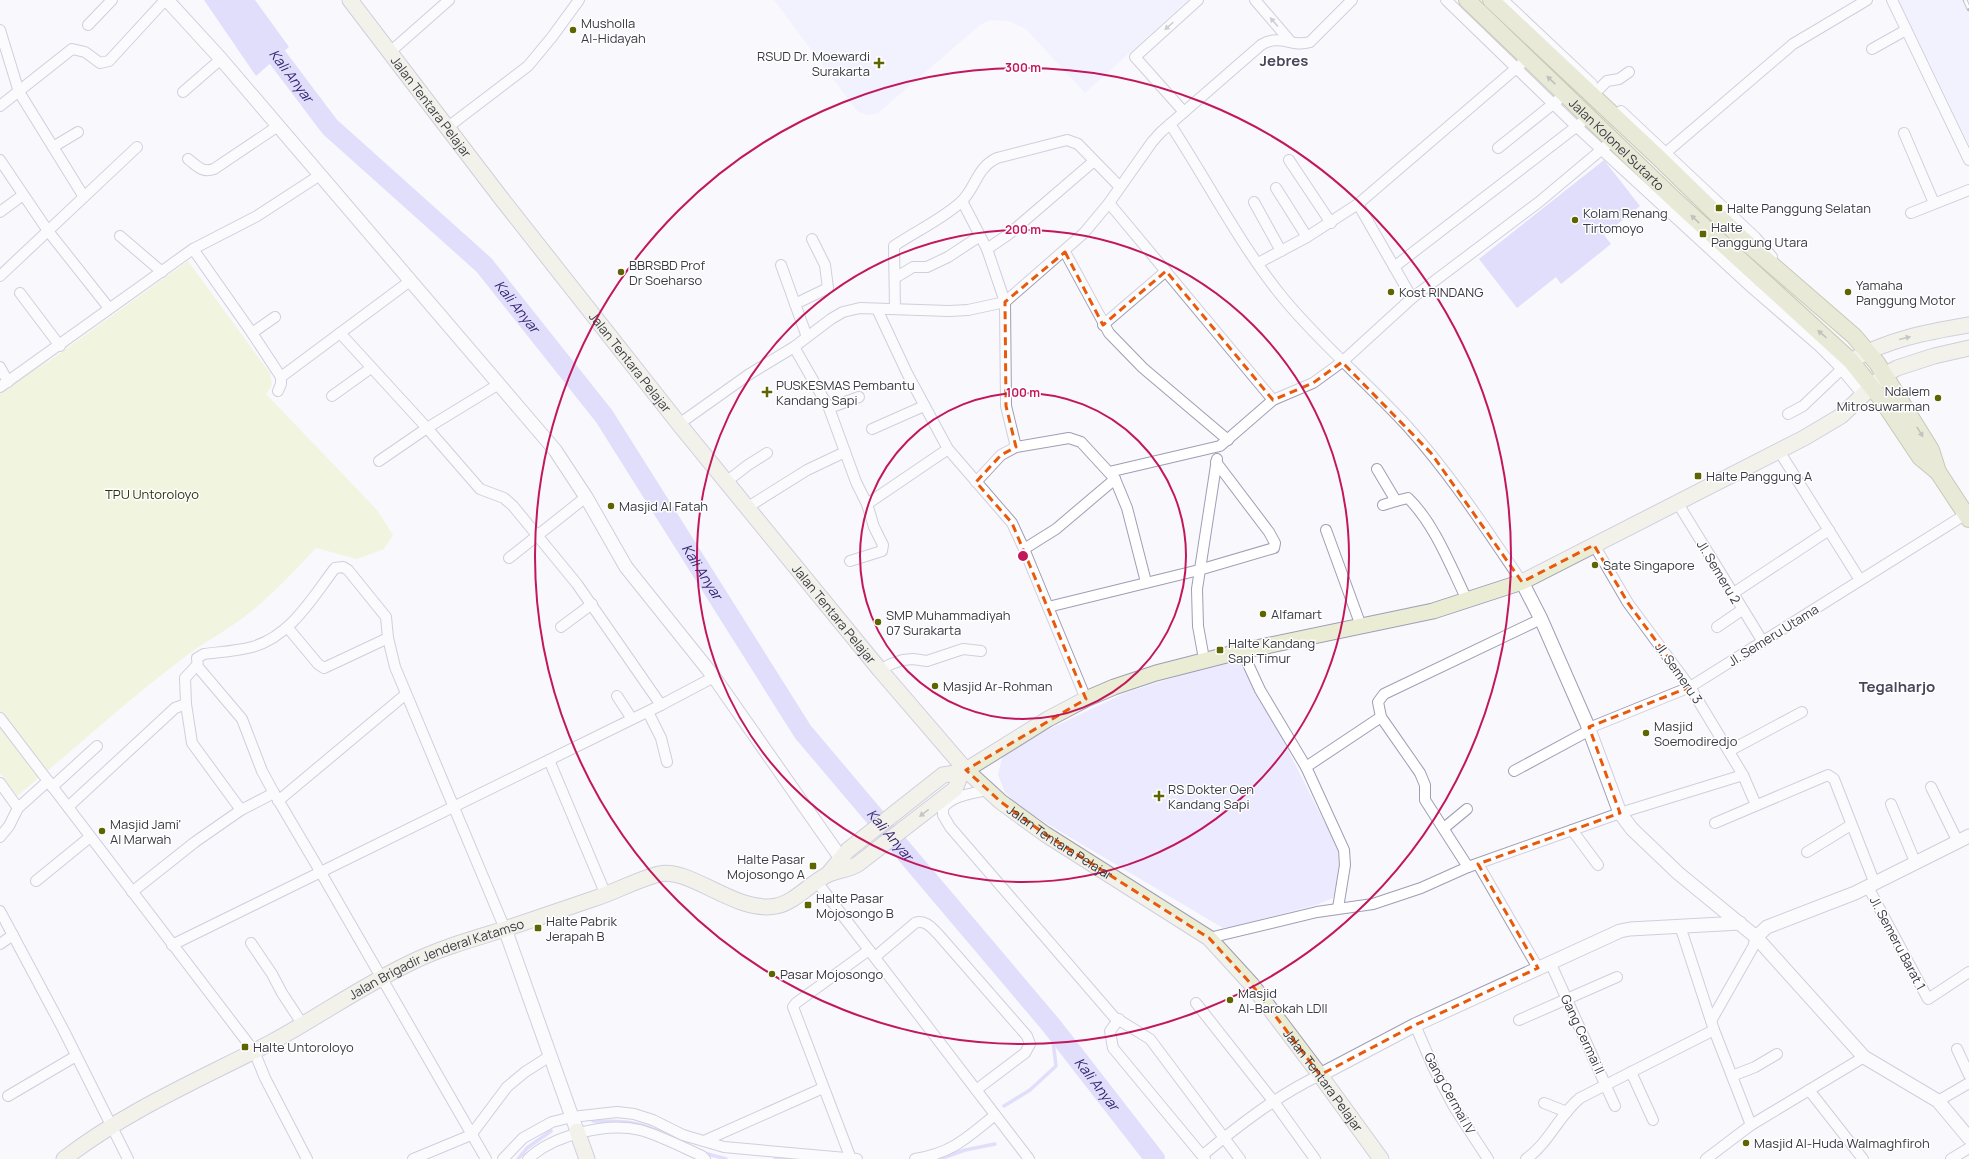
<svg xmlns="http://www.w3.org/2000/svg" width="1969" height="1159" viewBox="0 0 1969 1159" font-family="Manrope,sans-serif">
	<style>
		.built { fill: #ebeafe }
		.green { fill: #e9f0bb }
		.water { fill: #c3bff9 }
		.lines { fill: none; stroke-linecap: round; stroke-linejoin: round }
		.stream { stroke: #c3bff9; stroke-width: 3.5 }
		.river { stroke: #c3bff9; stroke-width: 20 }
		.minor-casing { stroke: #9f9eb6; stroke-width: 12 }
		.tertiary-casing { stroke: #9f9eb6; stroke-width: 15 }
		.secondary-casing { stroke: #9f9eb6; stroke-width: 17 }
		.primary-casing { stroke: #8c9160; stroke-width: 18 }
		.minor { stroke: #fff; stroke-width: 10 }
		.tertiary { stroke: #fff; stroke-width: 13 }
		.secondary { stroke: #eaecd4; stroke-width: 15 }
		.primary { stroke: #d4daa9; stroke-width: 16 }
		.rail-casing { stroke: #6e6e76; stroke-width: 4.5 }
		.rail { stroke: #fff; stroke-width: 3; stroke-dasharray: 9; stroke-linecap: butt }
		.oneway { fill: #9c9ca1 }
		.oneway2 { fill: #7f8171 }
		.oneway3 { fill: #898a84 }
		.marked { fill: none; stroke: #e8590c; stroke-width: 3; stroke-dasharray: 8 5; stroke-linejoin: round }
		.ring { fill: none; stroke: #c2185b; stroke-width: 2 }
		.poi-dot { fill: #5e6400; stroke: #fff; stroke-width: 1.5 }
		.labels { text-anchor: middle; stroke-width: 3; stroke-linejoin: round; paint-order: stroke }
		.poi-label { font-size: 13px; fill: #393943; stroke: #fff; text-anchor: start }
		.street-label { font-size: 13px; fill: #393943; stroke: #fff }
		.park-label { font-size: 13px; fill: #2e310f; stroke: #fff }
		.water-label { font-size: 14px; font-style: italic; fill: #301d6c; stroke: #fff }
		.quarter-label { font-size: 15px; font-weight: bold; fill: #47465b; stroke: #fff }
		.centre { fill: #c2185b; stroke: #fff; stroke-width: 2 }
		.ring-label { font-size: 12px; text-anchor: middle; font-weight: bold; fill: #c2185b; stroke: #fff; stroke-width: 3; stroke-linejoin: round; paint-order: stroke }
	</style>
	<rect width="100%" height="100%" fill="#f8f8fd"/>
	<g class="built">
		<polygon points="774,0 1188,0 1085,93 1026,29 1009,21 990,20 980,25 878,113 867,115 857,111"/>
		<polygon points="1899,0 1969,0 1969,145 1951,107"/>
		<polygon points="1240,656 1340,853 1340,876 1333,898 1316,905 1235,926 1223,928 1019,807 1005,792 998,775 1002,758 1018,744 1125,693"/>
	</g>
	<path class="green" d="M 188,261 L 270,373 L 272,385 L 266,394 L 377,510 L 393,535 L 384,549 L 357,559 L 316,548 C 296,569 276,591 253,610 C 233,627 207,640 186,656 C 127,700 74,750 17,796 L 0,773 L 0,391 L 49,361 Z"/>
	<g class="water">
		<polygon points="204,0 255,0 289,47 256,76"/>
		<polygon points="1604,160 1640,206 1604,235 1611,244 1561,284 1556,277 1517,308 1479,259"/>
	</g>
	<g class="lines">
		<g class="stream">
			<polyline points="1004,1106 1030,1090 1056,1066 1051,1025"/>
			<path d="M 593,1121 C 625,1121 641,1121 669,1136"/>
			<polyline points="704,1153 726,1159"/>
			<polyline points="518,1159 527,1148 551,1131"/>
			<polyline points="775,1159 792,1159"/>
			<polyline points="940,1159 965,1150 995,1144"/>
		</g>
		<path class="river" id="s1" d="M 234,0 L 330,127 L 484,265 L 604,416 L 803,732 L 1051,1025 L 1155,1159"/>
		<g class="minor-casing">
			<g id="minor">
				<polyline points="1255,0 1291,42"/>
				<polyline points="1446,0 1577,127 1752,288 1819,346 1838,365 1863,395"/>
				<polyline points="1503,0 1592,84"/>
				<polyline points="1892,0 1969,160"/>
				<polyline points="88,25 112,0"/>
				<polyline points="0,30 19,92 84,197"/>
				<polyline points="1872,49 1906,30"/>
				<polyline points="390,52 449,0"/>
				<polyline points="1598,90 1607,81 1619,79 1629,72"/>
				<polyline points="183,92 221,59"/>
				<polyline points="0,106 72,49 85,52 100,63 109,61 165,0"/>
				<polyline points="1621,111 1755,237 1772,257"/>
				<polyline points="1184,112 1135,57 1198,0"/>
				<path d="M 1170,124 C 1207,180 1241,247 1284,299 C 1322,345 1368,383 1408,427 C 1451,475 1486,529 1522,582"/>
				<polyline points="448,127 528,66 552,37 579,0"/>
				<polyline points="1904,133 1934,203"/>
				<polyline points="53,147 78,132"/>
				<polyline points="1498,148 1558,100"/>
				<polyline points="1662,156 1793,44 1867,0"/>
				<path d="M 188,159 C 197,166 202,173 214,169 L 278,126"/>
				<polyline points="0,160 48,231 109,308"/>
				<polyline points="1289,160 1331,223"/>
				<polyline points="1276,188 1307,237"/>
				<polyline points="962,201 987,249 1005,302 1006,406 1016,447"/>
				<polyline points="1254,202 1281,251"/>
				<polyline points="1109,203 1273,400"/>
				<polyline points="1358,204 1412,298"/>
				<polyline points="0,212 23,195"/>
				<polyline points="1911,213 1969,190"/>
				<polyline points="120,236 162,272"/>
				<polyline points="193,249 252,333 281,377 281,384 278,391"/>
				<polyline points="987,249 1009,234 1094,161"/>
				<polyline points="1065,252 1109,333 1143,368 1228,440"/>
				<polyline points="1262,261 1307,237 1358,204 1521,64"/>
				<polyline points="781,265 807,337"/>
				<polyline points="1394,267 1581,123"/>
				<polyline points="0,276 137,147"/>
				<polyline points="895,278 913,267 927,267 948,257 980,236"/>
				<polyline points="20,293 60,346"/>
				<polyline points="795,304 828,288 825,265 812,239"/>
				<polyline points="877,309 907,373 948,449 1012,523 1024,549 1086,699"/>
				<path d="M 895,309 L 894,246 C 916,231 941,220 961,202 C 976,188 976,168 997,158 L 1067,140 L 1078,144 L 1119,186"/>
				<polyline points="1103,325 1166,271"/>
				<polyline points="252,333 275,317"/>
				<polyline points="340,333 427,428 480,489 504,498 513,506 577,584 661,705"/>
				<polyline points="794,347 829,408 856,482 867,504 874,527 883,545 882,551 850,561"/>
				<polyline points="0,367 8,382"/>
				<polyline points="281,377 410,281"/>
				<polyline points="0,387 193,249 257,216 320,175"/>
				<polyline points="332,396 371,368"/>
				<polyline points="829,408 859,397"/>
				<polyline points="1788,414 1803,406 1846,365"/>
				<path d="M 679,424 L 748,375 L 794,347 L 831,319 L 843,312 L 860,308 L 949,311 L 968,310 L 1005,302 L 1084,233 L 1109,203 L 1152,142 L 1161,132 L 1261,45 C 1281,33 1291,48 1310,42 L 1352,0"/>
				<polyline points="872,429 924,406"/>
				<polyline points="1779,451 1860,580"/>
				<polyline points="379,461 427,428 499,384"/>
				<path d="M 1377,469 L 1396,501 L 1408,498 C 1434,523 1451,567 1467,600"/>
				<polyline points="1109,472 1220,446 1273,400 1313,383 1342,362 1412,298 1539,202 1613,140"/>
				<polyline points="726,482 748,465 767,453"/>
				<polyline points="976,482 1001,455 1016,447 1069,438 1081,442 1115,479 1127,508 1146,582"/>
				<polyline points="1677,502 1763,642"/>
				<polyline points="867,504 948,449"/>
				<polyline points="1383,505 1396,501"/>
				<polyline points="748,507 807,470 845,452"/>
				<polyline points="1326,530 1361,626"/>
				<polyline points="1594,545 1628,603 1690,687 1743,775 1756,805"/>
				<polyline points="1024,549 1056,529 1115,479"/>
				<polyline points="509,558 586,497"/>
				<polyline points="1732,594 1829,530"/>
				<polyline points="1048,607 1199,570 1274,548 1275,543 1269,532 1216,462"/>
				<polyline points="561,627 592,604"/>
				<polyline points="1717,627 1742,610"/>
				<polyline points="288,628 318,664 324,668 388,638"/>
				<polyline points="1242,651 1260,690 1306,767 1344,850 1345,865 1338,908"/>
				<polyline points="1204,659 1198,626 1197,589 1217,459"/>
				<polyline points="880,670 891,664 903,660 913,659 927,661 963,649 981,651"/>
				<polyline points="617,696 632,719"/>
				<polyline points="186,704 192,743 241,810"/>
				<polyline points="648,712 661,738 667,762"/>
				<polyline points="0,718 254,1051 265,1078 307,1159"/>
				<polyline points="1589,728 1690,687 1966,514"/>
				<polyline points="1729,751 1802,712"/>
				<polyline points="549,760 606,895"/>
				<polyline points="1306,767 1381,717"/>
				<polyline points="1514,771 1590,730"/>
				<polyline points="0,783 18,808"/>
				<polyline points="52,787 97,746"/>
				<polyline points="1931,787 1958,842"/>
				<path d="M 987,790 C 971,794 953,795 943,808 L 943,815 L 950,827 L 1114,1017 L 1150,1039 L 1240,1159"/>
				<polyline points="278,801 406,694"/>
				<polyline points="1891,804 1916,864"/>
				<polyline points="68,807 175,708 186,704 185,678 197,665"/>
				<polyline points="1715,823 1828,775 1834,779 1875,884"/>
				<polyline points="1444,828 1467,809"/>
				<polyline points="1572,830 1598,865"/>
				<polyline points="0,837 9,826 18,808 48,781"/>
				<polyline points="1807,852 1851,825"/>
				<polyline points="1478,864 1538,968"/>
				<polyline points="1468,867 1425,800 1425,785 1420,773 1381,717 1378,702 1384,694 1541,619"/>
				<polyline points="36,881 90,837"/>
				<polyline points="817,882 1029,1159"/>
				<polyline points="1868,887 1928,999 1969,972"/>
				<polyline points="132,892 195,842 241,810 274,793"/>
				<polyline points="0,911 63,1029 128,1159"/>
				<polyline points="1680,926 1714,1030 1751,1125"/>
				<polyline points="1209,938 1317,912 1373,904 1421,888 1468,867 1620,813 1743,775"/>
				<polyline points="251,943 272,974 282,993 303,1025"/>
				<polyline points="0,944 13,935"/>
				<polyline points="172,945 661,705 714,677"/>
				<path d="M 875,957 L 915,923 C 925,919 932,928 938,934 L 1027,1036 L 1030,1044 L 1025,1053 L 976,1090"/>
				<polyline points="1550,962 1615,1106"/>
				<polyline points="1196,1003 1274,1102 1315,1159"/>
				<polyline points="1119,1019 1110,1031 1113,1048 1205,1159"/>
				<polyline points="1519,1020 1617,977"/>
				<polyline points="1711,1021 1753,947 1756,937"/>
				<polyline points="1415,1025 1434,1069 1454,1107 1488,1159"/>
				<polyline points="1957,1049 1969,1075"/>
				<polyline points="1631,1072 1653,1120"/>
				<polyline points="1732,1076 1755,1067 1777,1054"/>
				<polyline points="1809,1090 1863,1159"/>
				<polyline points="8,1096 76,1056"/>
				<polyline points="1938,1101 1969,1083"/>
				<polyline points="1544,1103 1567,1112"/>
				<polyline points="704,1141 823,1088"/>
				<path d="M 1203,1155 C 1239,1125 1278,1095 1320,1075"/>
				<polyline points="413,1159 471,1135 507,1087 525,1072 550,1056"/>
				<path d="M 486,1159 L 320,871 L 274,793 L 262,771 L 242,719 L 198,667 L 197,658 L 204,654 C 220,652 237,651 252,647 C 291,636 312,598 335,568 L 343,567 L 348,570 L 386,617 L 388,638 L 395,667 L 505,929"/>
				<polyline points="503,1159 523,1138 552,1122 572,1117 617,1112 634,1114 653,1120 683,1135 724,1147 857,1159"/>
				<path d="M 528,1159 C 553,1135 607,1122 640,1130 C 659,1135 684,1148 702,1156 L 705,1159"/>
				<polyline points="851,1159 793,1007 796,1003 869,950"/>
				<path d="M 915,1159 C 952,1153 967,1138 995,1115"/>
				<path d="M 1526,1159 C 1549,1143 1559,1115 1580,1098 L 1714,1030"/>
				<polyline points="1706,1159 1751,1125 1864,1057"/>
				<polyline points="1951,1159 1969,1148"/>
			</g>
		</g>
		<g class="tertiary-casing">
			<g id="tertiary">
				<polyline points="167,0 221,59 555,450 586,497 626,567 714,677 847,867"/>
				<polyline points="1522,582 1541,619 1587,724 1620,813 1632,829 1678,873 1756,937 1864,1057 1938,1101 1969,1138"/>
				<polyline points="505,929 577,1131"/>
				<polyline points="1756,937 1767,927 1855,893 1969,836"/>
				<polyline points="1320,1075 1415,1025 1620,931 1630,929 1740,923"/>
			</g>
		</g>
		<g class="secondary-casing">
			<g id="secondary">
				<path id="s2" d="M 350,0 L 501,198 L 679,424 L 880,670 L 966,770 L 1001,802 L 1045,834 L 1209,938 L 1252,985 L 1320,1075 L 1381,1159"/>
				<path d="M 1851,361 C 1887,339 1928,332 1969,325"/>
				<polyline points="829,873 848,850 943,775 962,772"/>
				<polyline points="577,1131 587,1159"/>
				<path id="s3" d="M 64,1159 C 127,1110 201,1079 272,1042 C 318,1017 362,986 410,963 C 440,948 473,939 505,929 C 534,919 564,909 593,899 C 615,892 636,880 659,874 C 691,867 736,914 776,906 C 796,902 811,882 829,874 C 839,870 848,870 858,864 L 955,789 L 962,772 L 966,770 L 1048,719 L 1086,699 L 1114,687 L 1156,673 L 1242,651 L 1433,611 L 1522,582 L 1804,438 L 1841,416 L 1884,375 L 1897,368 L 1934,356 L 1969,348"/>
			</g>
		</g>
		<g class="primary-casing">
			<g id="primary">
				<path id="s4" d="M 1467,0 L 1677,202 L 1851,361 L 1882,400 L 1920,457 L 1938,472 L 1969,519"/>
				<polyline points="1491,0 1659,158 1741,238 1854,336 1877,363 1931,450 1938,472"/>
			</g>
		</g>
		<use href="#minor" class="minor"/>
		<use href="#tertiary" class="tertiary"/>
		<use href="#secondary" class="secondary"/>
		<use href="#primary" class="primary"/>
		<g class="rail-casing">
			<polyline id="rail" points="1965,0 1969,9"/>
		</g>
		<use href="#rail" class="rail"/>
	</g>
	<defs><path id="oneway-solid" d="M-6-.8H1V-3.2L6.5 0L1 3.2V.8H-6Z"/></defs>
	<g class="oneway">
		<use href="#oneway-solid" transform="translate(1274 22) rotate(-131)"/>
		<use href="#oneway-solid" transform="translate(1169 26) rotate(138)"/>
	</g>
	<g class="oneway2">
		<use href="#oneway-solid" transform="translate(1551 80) rotate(-137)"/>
		<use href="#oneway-solid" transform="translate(1695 219) rotate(-137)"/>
		<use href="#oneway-solid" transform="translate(1822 334) rotate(-139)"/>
		<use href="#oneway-solid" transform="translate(1920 432) rotate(58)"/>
	</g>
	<g class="oneway3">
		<use href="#oneway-solid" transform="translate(1905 338) rotate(-14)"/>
		<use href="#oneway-solid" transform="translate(924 813) rotate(142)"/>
	</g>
	<path d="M0 0H1969V1159H0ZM 1065,252 L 1103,325 L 1166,271 L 1273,400 L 1313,383 L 1342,362 L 1431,453 L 1522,582 L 1594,545 L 1628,603 L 1690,687 L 1589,727 L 1620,813 L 1478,864 L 1538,968 L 1415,1025 L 1320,1075 L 1252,985 L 1209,938 L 1045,834 L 1001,802 L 966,770 L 1086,699 L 1012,523 L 976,482 L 1001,455 L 1016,447 L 1006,406 L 1005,302 Z" fill="#f8f8fd" fill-opacity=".55" fill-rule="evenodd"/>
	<path class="marked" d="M 1065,252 L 1103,325 L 1166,271 L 1273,400 L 1313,383 L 1342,362 L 1431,453 L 1522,582 L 1594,545 L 1628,603 L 1690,687 L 1589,727 L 1620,813 L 1478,864 L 1538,968 L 1415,1025 L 1320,1075 L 1252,985 L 1209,938 L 1045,834 L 1001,802 L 966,770 L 1086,699 L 1012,523 L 976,482 L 1001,455 L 1016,447 L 1006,406 L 1005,302 Z"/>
	<g class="ring">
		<circle cx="1023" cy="556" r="163"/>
		<circle cx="1023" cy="556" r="326"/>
		<circle cx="1023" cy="556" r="488"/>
	</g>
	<g class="poi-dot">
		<circle cx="573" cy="30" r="4"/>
		<path d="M877 57h4v4h4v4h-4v4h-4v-4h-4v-4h4z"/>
		<rect x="1715" y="204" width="8" height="8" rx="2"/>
		<circle cx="1575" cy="220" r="4"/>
		<rect x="1699" y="230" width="8" height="8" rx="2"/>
		<circle cx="621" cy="272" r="4"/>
		<circle cx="1391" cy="292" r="4"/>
		<circle cx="1848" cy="292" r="4"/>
		<path d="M765 386h4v4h4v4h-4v4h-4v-4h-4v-4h4z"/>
		<circle cx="1938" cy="398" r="4"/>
		<rect x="1694" y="472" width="8" height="8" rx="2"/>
		<circle cx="611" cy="506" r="4"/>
		<circle cx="1595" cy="565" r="4"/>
		<circle cx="1263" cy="614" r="4"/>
		<circle cx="878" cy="622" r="4"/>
		<rect x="1216" y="646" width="8" height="8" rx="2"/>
		<circle cx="935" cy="686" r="4"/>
		<circle cx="1646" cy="733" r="4"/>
		<path d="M1157 790h4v4h4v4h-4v4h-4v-4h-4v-4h4z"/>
		<circle cx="102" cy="831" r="4"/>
		<rect x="809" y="862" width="8" height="8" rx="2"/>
		<rect x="804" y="901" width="8" height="8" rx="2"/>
		<rect x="534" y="924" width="8" height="8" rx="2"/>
		<circle cx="772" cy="974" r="4"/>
		<circle cx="1230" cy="1000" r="4"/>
		<rect x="241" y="1043" width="8" height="8" rx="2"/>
		<circle cx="1746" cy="1143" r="4"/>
	</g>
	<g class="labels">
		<g class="poi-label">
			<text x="581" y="28">Musholla<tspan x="581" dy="15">Al-Hidayah</tspan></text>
			<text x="870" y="61" text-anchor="end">RSUD Dr. Moewardi<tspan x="870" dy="15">Surakarta</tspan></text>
			<text x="1727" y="213">Halte Panggung Selatan</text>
			<text x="1583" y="218">Kolam Renang<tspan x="1583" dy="15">Tirtomoyo</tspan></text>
			<text x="1711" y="232">Halte<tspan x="1711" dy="15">Panggung Utara</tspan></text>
			<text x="629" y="270">BBRSBD Prof<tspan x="629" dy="15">Dr Soeharso</tspan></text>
			<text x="1856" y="290">Yamaha<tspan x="1856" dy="15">Panggung Motor</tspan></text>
			<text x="1399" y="297">Kost RINDANG</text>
			<text x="776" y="390">PUSKESMAS Pembantu<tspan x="776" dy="15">Kandang Sapi</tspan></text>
			<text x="1930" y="396" text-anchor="end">Ndalem<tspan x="1930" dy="15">Mitrosuwarman</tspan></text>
			<text x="1706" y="481">Halte Panggung A</text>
			<text x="619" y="511">Masjid Al Fatah</text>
			<text x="1603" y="570">Sate Singapore</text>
			<text x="1271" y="619">Alfamart</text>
			<text x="886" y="620">SMP Muhammadiyah<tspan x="886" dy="15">07 Surakarta</tspan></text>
			<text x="1228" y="648">Halte Kandang<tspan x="1228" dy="15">Sapi Timur</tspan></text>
			<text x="943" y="691">Masjid Ar-Rohman</text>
			<text x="1654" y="731">Masjid<tspan x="1654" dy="15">Soemodiredjo</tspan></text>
			<text x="1168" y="794">RS Dokter Oen<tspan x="1168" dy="15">Kandang Sapi</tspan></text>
			<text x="110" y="829">Masjid Jami'<tspan x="110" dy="15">Al Marwah</tspan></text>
			<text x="805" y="864" text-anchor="end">Halte Pasar<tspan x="805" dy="15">Mojosongo A</tspan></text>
			<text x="816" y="903">Halte Pasar<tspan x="816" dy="15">Mojosongo B</tspan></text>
			<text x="546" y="926">Halte Pabrik<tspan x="546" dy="15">Jerapah B</tspan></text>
			<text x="780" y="979">Pasar Mojosongo</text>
			<text x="1238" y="998">Masjid<tspan x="1238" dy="15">Al-Barokah LDII</tspan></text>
			<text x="253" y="1052">Halte Untoroloyo</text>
			<text x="1754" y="1148">Masjid Al-Huda Walmaghfiroh</text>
		</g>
		<g class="street-label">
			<text dy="5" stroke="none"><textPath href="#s2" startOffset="134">Jalan Tentara Pelajar</textPath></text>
			<text dy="5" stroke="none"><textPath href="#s4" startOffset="208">Jalan Kolonel Sutarto</textPath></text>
			<text dy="5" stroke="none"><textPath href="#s2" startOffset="458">Jalan Tentara Pelajar</textPath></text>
			<text transform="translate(1719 572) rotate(59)" y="5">Jl. Semeru 2</text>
			<text dy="5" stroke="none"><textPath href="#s2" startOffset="782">Jalan Tentara Pelajar</textPath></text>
			<text transform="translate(1773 635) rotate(-32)" y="5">Jl. Semeru Utama</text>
			<text transform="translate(1679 673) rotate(55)" y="5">Jl. Semeru 3</text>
			<text dy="5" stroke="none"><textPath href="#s2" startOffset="1105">Jalan Tentara Pelajar</textPath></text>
			<text transform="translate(1898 943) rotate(62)" y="5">Jl. Semeru Barat 1</text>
			<text dy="5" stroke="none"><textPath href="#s3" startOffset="424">Jalan Brigadir Jenderal Katamso</textPath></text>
			<text transform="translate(1583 1034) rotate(65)" y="5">Gang Cermai II</text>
			<text dy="5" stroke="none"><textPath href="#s2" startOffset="1465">Jalan Tentara Pelajar</textPath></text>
			<text transform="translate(1450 1093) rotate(61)" y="5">Gang Cermai IV</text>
		</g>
		<g class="park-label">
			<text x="152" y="499">TPU Untoroloyo</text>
		</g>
		<g class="water-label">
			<text dy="5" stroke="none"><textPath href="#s1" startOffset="95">Kali Anyar</textPath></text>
			<text dy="5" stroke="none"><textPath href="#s1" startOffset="419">Kali Anyar</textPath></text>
			<text dy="5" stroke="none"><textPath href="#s1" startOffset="743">Kali Anyar</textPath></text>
			<text dy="5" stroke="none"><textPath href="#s1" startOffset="1067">Kali Anyar</textPath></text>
			<text dy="5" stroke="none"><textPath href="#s1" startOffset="1391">Kali Anyar</textPath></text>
		</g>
		<g class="quarter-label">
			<text x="1284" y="66">Jebres</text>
			<text x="1897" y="692">Tegalharjo</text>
		</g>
	</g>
	<circle cx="1023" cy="556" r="6" class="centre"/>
	<g class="ring-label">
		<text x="1023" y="72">300 m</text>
		<text x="1023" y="234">200 m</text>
		<text x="1023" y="397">100 m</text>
	</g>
</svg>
